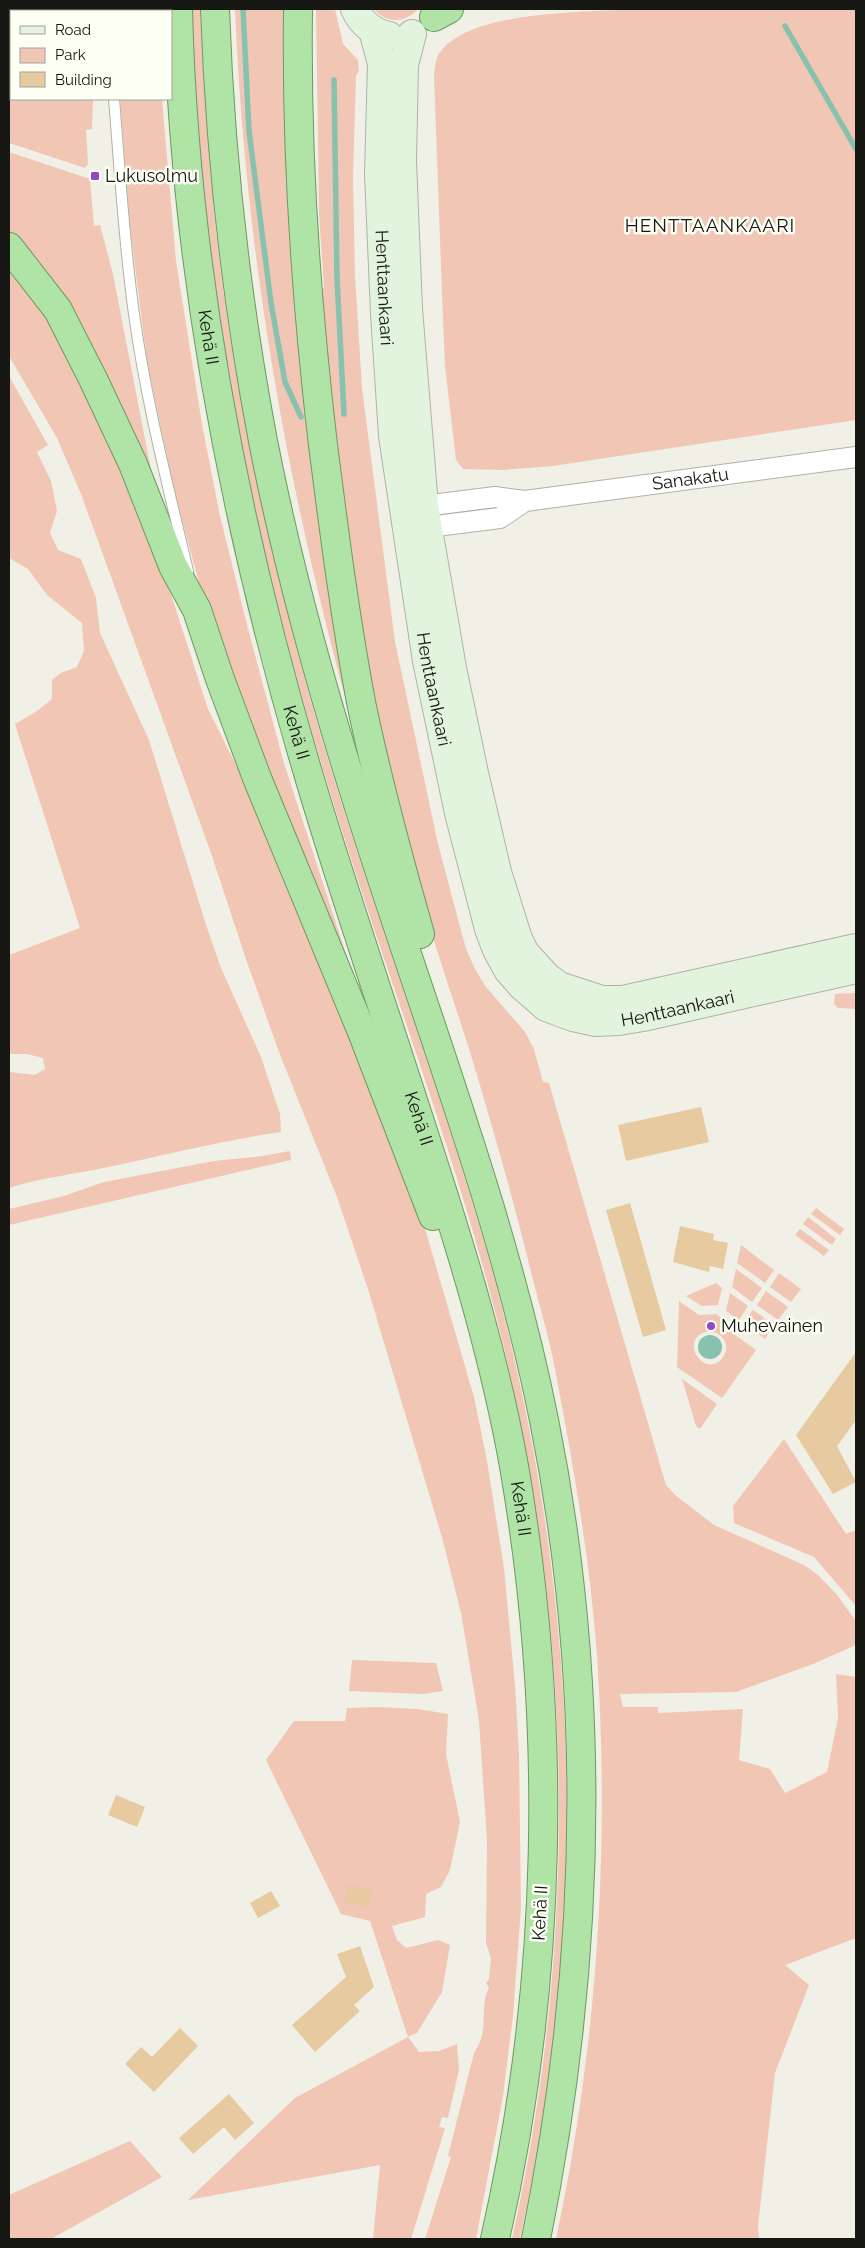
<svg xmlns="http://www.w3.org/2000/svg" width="865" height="2248" viewBox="0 0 865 2248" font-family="Raleway,sans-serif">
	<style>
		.green { fill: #f1c6b4; fill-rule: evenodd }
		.water { fill: #88c1ae }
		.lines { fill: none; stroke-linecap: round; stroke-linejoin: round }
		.stream { stroke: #88c1ae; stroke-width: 5.5 }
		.building { fill: #e7ca9f }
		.service-casing { stroke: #b0b1a7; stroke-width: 12 }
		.minor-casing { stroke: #b0b1a7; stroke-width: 22 }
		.secondary-casing { stroke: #b0b1a7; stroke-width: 30 }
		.trunk-casing { stroke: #6e9764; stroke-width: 30 }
		.service { stroke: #fff; stroke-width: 10 }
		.minor { stroke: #fff; stroke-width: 20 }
		.secondary { stroke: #e2f4dd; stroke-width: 28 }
		.trunk { stroke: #b0e3a6; stroke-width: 28 }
		.poi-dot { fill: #924bbe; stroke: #fdfef4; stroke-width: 2 }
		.labels { text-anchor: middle; stroke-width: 5; stroke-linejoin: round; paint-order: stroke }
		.poi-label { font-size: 18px; fill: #171714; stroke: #fdfef4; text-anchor: start }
		.street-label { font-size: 18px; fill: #171714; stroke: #fdfef4 }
		.neighbourhood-label { font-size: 19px; letter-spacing: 1px; fill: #171714; stroke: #fdfef4 }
	</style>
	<rect width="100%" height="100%" fill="#f0f0e6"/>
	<g class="green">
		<path d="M 192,9 L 200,9 C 205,89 209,169 218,249 C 233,377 260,505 292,631 C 336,805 400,973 454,1144 C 472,1202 491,1261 505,1320 C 581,1625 588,1932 520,2239 L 512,2239 C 575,1959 574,1667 513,1387 C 471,1193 397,1007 338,818 C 256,556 198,284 192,9 Z"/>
		<path d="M 235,9 L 289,9 L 353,726 C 287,491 245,253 235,9 Z"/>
		<path d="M 316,9 L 335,9 L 343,44 L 358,60 L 359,71 L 356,76 L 353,178 L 355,276 L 362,388 L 395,642 L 438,844 L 466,949 L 476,971 L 486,987 L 525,1032 L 534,1049 L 543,1082 L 549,1083 L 666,1485 L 675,1495 L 714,1525 L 804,1565 L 818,1575 L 837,1595 L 856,1621 L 856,1645 L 813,1664 L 736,1692 L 620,1694 L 623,1707 L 658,1707 L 658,1713 L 743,1709 L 739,1760 L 770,1769 L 785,1793 L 827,1772 L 838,1718 L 836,1674 L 856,1677 L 856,1938 L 785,1965 L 809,1985 L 775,2073 L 758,2226 L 759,2239 L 556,2239 C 597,2047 610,1850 597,1655 C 590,1559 573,1464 555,1369 C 549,1337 539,1304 531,1272 C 513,1198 492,1125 470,1052 C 454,1001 436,951 422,900 C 366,701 338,497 322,291 L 324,287 L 319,213 Z"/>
		<path d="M 374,9 L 418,9 C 406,23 386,24 374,9 Z"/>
		<path d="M 633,9 L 856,9 L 856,420 L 553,466 L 503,470 L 463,469 L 456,460 L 445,366 L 443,320 L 434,77 C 435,68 435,57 441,51 C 473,10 583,13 633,9 Z"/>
		<polygon points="11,84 11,99 93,99 92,129 86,130 88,164 85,168 9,143 9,85"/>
		<polygon points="120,99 162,99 176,261 202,424 220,516 246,621 283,760 357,988 319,903 204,600 189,546 173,485 147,362 130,226"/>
		<polygon points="9,152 90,179 94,226 100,225 113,274 152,475 39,267 9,231"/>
		<path d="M 9,265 L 63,339 L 84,379 L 167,582 L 208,709 L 249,791 L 317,955 L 424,1225 L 474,1397 L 487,1461 L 504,1568 L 515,1686 L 519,1753 L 521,1908 L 513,2016 L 503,2096 L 476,2239 L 425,2239 L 451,2157 L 448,2156 L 474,2053 C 491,2029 478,2008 489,1988 L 486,1983 L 489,1979 L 491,1958 L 486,1943 L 487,1840 L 479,1721 L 461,1613 L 443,1541 L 368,1289 L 337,1197 L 279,1052 L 248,965 L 211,853 L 81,494 L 57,438 L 9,356 Z"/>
		<path d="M 9,376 L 48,445 L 37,452 L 51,481 L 57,511 L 50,533 L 58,550 L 81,559 L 96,598 L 100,633 L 149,740 L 206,925 L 221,968 L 261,1057 L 280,1114 L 281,1132 C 224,1140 169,1154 113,1166 C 78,1174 43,1177 9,1188 L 9,1072 L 35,1075 L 45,1069 L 43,1058 L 27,1054 L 9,1054 L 9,955 L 80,928 L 15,724 L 37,711 L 52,699 L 52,680 L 61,673 L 77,667 L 84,651 L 82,623 L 47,595 L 28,569 L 9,558 Z"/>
		<polygon points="856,993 856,1009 838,1008 834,1004 835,994"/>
		<polygon points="290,1151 291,1160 9,1225 9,1209 64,1196 104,1182 214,1161 263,1156"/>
		<polygon points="816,1208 844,1229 840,1235 811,1214"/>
		<polygon points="808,1217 836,1239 832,1245 803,1224"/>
		<polygon points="800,1229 829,1250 824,1256 795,1235"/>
		<polygon points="741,1245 774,1270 765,1283 737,1263"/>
		<polygon points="736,1269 762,1288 752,1302 732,1287"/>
		<polygon points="779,1273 801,1289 791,1302 770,1287"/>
		<polygon points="716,1283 722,1288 718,1305 702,1306 686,1296"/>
		<polygon points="766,1291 788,1307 778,1320 757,1305"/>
		<polygon points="730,1293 748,1306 739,1320 726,1311"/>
		<path d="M 679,1301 L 699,1315 L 716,1314 L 734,1327 L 735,1335 L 756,1350 L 722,1398 L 677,1367 ZM 710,1331 C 722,1333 732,1345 723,1357 C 705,1382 675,1336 710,1331 Z"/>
		<polygon points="753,1310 774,1325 765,1339 743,1323"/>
		<polygon points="682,1379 717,1404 700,1429 696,1426"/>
		<polygon points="784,1439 846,1534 856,1530 856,1606 814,1557 734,1523 733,1506"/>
		<polygon points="352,1660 436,1663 443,1691 423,1694 349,1691"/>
		<polygon points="377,1707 417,1709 448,1714 446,1754 460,1822 450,1870 441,1887 426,1894 425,1917 392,1926 397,1940 406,1948 438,1940 450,1945 442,1992 417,2033 408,2037 419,2052 439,2051 457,2044 459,2070 448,2118 442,2117 439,2127 445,2128 411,2239 373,2239 380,2165 188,2200 295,2098 408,2037 370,1921 341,1914 266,1760 294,1721 345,1721 347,1708"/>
		<polygon points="130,2141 162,2177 51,2239 9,2239 9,2195"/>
	</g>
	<circle class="water" cx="710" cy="1347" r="12"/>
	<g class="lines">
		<g class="stream">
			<polyline points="243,9 249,131 271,303 285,382 301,417"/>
			<polyline points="785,26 856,149"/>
			<polyline points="334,80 337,278 344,414"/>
		</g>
	</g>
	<g class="building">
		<polygon points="701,1107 709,1142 626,1161 618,1125"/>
		<polygon points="630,1203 666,1330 643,1337 606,1210"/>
		<polygon points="680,1226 714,1234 713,1240 728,1243 723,1269 710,1266 709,1272 673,1262"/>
		<polygon points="856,1352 856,1420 837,1446 856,1482 833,1494 796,1435"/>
		<polygon points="116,1795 145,1807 137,1827 108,1815"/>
		<polygon points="348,1885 372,1890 368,1907 344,1902"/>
		<polygon points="271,1891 280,1906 258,1918 250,1903"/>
		<polygon points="360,1946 374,1987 354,2005 360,2011 315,2052 292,2025 346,1977 337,1954"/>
		<polygon points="180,2028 198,2046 154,2092 125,2064 141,2047 152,2057"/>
		<polygon points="229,2094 254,2123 235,2140 224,2127 193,2154 179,2138"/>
	</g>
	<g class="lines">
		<g class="service-casing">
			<g id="service">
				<polyline points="110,11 110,9"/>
				<path d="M 114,99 C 120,171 124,243 134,314 C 146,401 168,486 188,571"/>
			</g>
		</g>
		<g class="minor-casing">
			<g id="minor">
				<path id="s1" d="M 415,513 L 424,506 L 495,497 L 525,501 L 856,457"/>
				<polyline points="416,524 428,527 500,518 525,501"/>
			</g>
		</g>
		<g class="secondary-casing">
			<g id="secondary">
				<path d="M 355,9 C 362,24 374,33 389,36"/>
				<path id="s2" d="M 373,30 L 382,64 L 379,174 L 385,314 L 393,436 L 427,661 L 459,813 L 489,929 L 497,950 L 508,970 L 522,986 L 546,1007 L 573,1017 L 596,1022 L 619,1021 L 643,1017 L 856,969"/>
				<polyline points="412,34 404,65 402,161 408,309 424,506 452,668 474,773 497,872 518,939 525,953 547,977 559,986 602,1000 623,1000 856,948"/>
			</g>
		</g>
		<g class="trunk-casing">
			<g id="trunk">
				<path id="s3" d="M 178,9 C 185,288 242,563 325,829 C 359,938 396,1047 431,1156 C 464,1258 495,1360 514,1466 C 558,1721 553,1986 495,2239"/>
				<path d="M 215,9 C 220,153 236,299 263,441 C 287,564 321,687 359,807 C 422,1010 502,1210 544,1420 C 599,1693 591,1967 536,2239"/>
				<path d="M 298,9 C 296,155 306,301 323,445 C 334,531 345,617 361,702 C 377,780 398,857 420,934"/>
				<polyline points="65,11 66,9"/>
				<polyline points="434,17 449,9"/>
				<polyline points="9,71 11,70"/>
				<polyline points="9,247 58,310 94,381 133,464 173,566 197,610 220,679 257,778 362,1032 433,1216"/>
			</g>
		</g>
		<use href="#service" class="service"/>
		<use href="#minor" class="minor"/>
		<use href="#secondary" class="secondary"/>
		<use href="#trunk" class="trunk"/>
	</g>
	<g class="poi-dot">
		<rect x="90" y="171" width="10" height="10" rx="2.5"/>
		<circle cx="711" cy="1326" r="5"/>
	</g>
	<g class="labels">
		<g class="poi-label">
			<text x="105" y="182">Lukusolmu</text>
			<text x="721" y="1332">Muhevainen</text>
		</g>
		<g class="street-label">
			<text dy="6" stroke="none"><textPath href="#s2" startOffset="259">Henttaankaari</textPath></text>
			<text dy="6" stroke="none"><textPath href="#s3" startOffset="330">Kehä II</textPath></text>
			<text dy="6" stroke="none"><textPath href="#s1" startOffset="280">Sanakatu</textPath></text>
			<text dy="6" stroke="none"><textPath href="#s2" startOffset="664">Henttaankaari</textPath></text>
			<text dy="6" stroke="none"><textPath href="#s3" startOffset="735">Kehä II</textPath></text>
			<text dy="6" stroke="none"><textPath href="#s2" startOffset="1144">Henttaankaari</textPath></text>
			<text dy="6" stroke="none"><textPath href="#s3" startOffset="1140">Kehä II</textPath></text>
			<text dy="6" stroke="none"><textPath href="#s3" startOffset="1544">Kehä II</textPath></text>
			<text transform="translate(540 1913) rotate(-87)" y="6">Kehä II</text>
		</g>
		<g class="neighbourhood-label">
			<text x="710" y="232">HENTTAANKAARI</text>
		</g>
	</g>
	<rect width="865" height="2248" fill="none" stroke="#171714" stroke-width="20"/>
	<rect x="10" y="10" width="162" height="90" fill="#fdfef4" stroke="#a1a29a"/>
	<rect x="20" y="26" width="25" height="8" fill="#e2f4dd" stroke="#a1a29a"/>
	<text x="55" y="35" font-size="15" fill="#171714">Road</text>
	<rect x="20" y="48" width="25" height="15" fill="#f1c6b4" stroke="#a1a29a"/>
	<text x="55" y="60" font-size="15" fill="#171714">Park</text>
	<rect x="20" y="72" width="25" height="15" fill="#e7ca9f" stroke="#a1a29a"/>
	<text x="55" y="85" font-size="15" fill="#171714">Building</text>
</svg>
